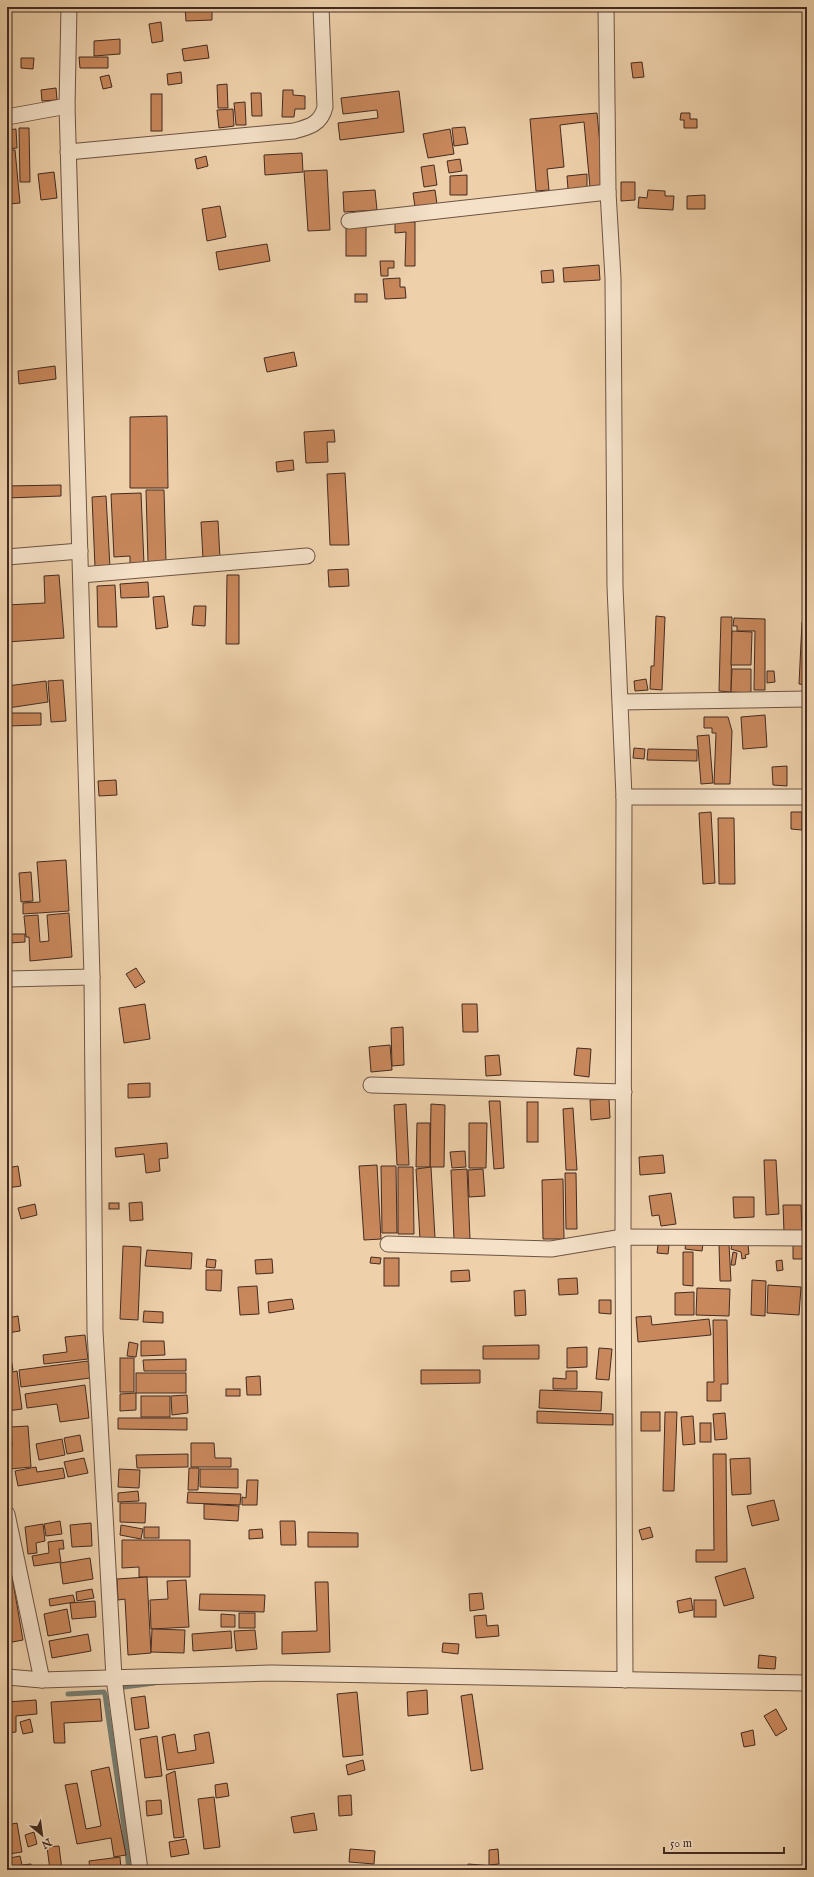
<svg xmlns="http://www.w3.org/2000/svg" width="814" height="1877" viewBox="0 0 814 1877" font-family="'IM FELL English',serif">
	<style>
		.lines { fill: none; stroke-linecap: round; stroke-linejoin: round }
		.stream { stroke: #777f73; stroke-width: 5 }
		.building { fill: #c9885c; stroke: #432b22 }
		.minor-casing { stroke: #6e5444; stroke-width: 17 }
		.minor { stroke: #f4e1c8; stroke-width: 15 }
	</style>
	<rect width="100%" height="100%" fill="#eed1ab"/>
	<filter id="stains"><feTurbulence type="fractalNoise" baseFrequency=".005" numOctaves="4"/><feColorMatrix values="0 0 0 0 .2 0 0 0 0 .09 0 0 0 0 .02 0 0 0 .5 -.17"/></filter>
	<radialGradient id="worn" r=".72"><stop offset=".6" stop-color="#630" stop-opacity="0"/><stop offset="1" stop-color="#630" stop-opacity=".3"/></radialGradient>
	<g class="lines">
		<g class="stream">
			<polyline points="124,1687 154,1683"/>
			<polyline points="68,1694 104,1692"/>
			<path d="M 105,1694 C 113,1752 123,1811 129,1870"/>
		</g>
	</g>
	<g class="building">
		<polygon points="185,7 212,7 212,20 186,21"/>
		<polygon points="161,22 163,41 152,43 149,24"/>
		<polygon points="120,39 120,54 94,56 94,41"/>
		<polygon points="207,45 209,58 184,61 182,49"/>
		<polygon points="79,57 108,57 108,68 80,68"/>
		<polygon points="21,58 34,58 33,69 21,68"/>
		<polygon points="642,62 644,77 633,78 631,63"/>
		<polygon points="181,72 182,83 168,85 167,74"/>
		<polygon points="109,75 112,87 103,89 100,77"/>
		<polygon points="227,84 228,108 218,108 217,85"/>
		<polygon points="56,88 57,100 42,101 41,90"/>
		<polygon points="283,90 293,90 293,95 305,96 305,109 295,109 294,117 282,117"/>
		<polygon points="399,91 404,132 340,140 338,123 378,118 377,110 343,114 341,98"/>
		<polygon points="251,93 261,93 262,116 252,116"/>
		<rect x="151" y="94" width="11" height="37"/>
		<polygon points="245,102 246,125 236,125 234,103"/>
		<polygon points="233,109 234,126 219,128 217,110"/>
		<polygon points="597,113 604,186 590,187 584,122 560,125 564,167 547,169 549,190 536,191 530,119"/>
		<polygon points="681,113 690,113 690,119 697,119 697,128 684,128 684,120 680,120"/>
		<polygon points="465,127 468,144 454,146 452,128"/>
		<polygon points="19,128 29,128 30,182 20,182"/>
		<polygon points="16,129 17,148 7,149 7,130"/>
		<polygon points="450,129 454,154 428,158 423,134"/>
		<polygon points="7,150 15,150 20,203 9,204 7,184"/>
		<polygon points="302,153 303,172 265,175 264,155"/>
		<polygon points="206,156 208,166 197,169 195,159"/>
		<polygon points="460,159 462,171 449,173 447,161"/>
		<polygon points="434,165 437,185 424,187 421,167"/>
		<polygon points="327,170 330,230 308,231 304,171"/>
		<polygon points="54,172 57,198 41,200 38,174"/>
		<polygon points="587,174 587,187 568,189 567,176"/>
		<polygon points="467,175 467,195 450,195 450,176"/>
		<polygon points="621,182 635,182 635,200 621,201"/>
		<polygon points="375,190 377,210 344,212 343,192"/>
		<polygon points="435,190 437,204 415,207 413,193"/>
		<polygon points="648,190 665,191 665,196 674,196 673,210 638,208 639,197 647,198"/>
		<polygon points="705,195 705,209 687,209 687,196"/>
		<polygon points="220,206 226,237 207,241 202,209"/>
		<polygon points="395,222 415,222 415,266 405,266 406,232 395,233"/>
		<rect x="346" y="226" width="20" height="30"/>
		<polygon points="267,244 270,261 219,270 216,252"/>
		<polygon points="380,261 394,261 394,268 388,268 388,276 381,276"/>
		<polygon points="599,265 600,280 564,282 563,268"/>
		<polygon points="553,270 554,282 542,283 541,271"/>
		<polygon points="400,278 400,287 405,287 406,298 385,299 383,279"/>
		<rect x="355" y="294" width="12" height="8"/>
		<polygon points="294,352 297,366 267,372 264,358"/>
		<polygon points="55,366 56,379 19,384 18,371"/>
		<polygon points="167,416 168,488 130,488 130,417"/>
		<polygon points="334,430 335,442 327,442 328,462 306,463 304,432"/>
		<polygon points="293,460 294,470 277,472 276,462"/>
		<polygon points="345,473 349,545 330,545 327,474"/>
		<polygon points="61,485 61,496 7,498 7,486"/>
		<polygon points="146,490 164,490 166,562 148,562"/>
		<polygon points="141,493 144,564 130,565 130,556 114,557 111,494"/>
		<polygon points="106,496 110,567 95,567 92,497"/>
		<polygon points="218,521 220,558 203,559 201,522"/>
		<polygon points="348,569 349,586 329,587 328,570"/>
		<polygon points="59,575 64,638 7,642 7,605 45,603 44,576"/>
		<polygon points="227,575 239,575 239,644 226,644"/>
		<polygon points="148,582 149,597 121,598 120,584"/>
		<polygon points="115,585 117,627 98,627 97,586"/>
		<polygon points="164,596 168,627 156,629 153,597"/>
		<polygon points="194,606 206,606 205,626 192,625"/>
		<polygon points="656,616 665,617 662,690 650,689 651,666 654,666"/>
		<polygon points="721,617 732,617 731,692 719,691"/>
		<polygon points="734,618 765,619 765,690 754,690 755,631 737,631 737,626 733,626"/>
		<polygon points="802,622 807,622 807,685 799,684"/>
		<polygon points="732,631 752,632 751,665 731,665"/>
		<polygon points="732,669 751,669 751,693 731,692"/>
		<polygon points="767,671 774,671 775,682 767,683"/>
		<polygon points="646,679 648,690 635,691 634,681"/>
		<polygon points="63,680 66,721 51,722 48,681"/>
		<polygon points="46,681 48,702 8,708 7,686"/>
		<polygon points="7,713 41,713 41,725 7,726"/>
		<polygon points="765,715 767,747 743,749 741,717"/>
		<polygon points="704,717 728,717 732,731 730,784 714,784 716,733 712,733 712,728 704,728"/>
		<polygon points="709,735 713,783 701,784 697,736"/>
		<polygon points="634,748 645,749 644,759 633,758"/>
		<polygon points="648,749 697,750 697,761 647,760"/>
		<polygon points="787,766 787,786 773,785 772,767"/>
		<polygon points="116,780 117,795 99,796 98,781"/>
		<polygon points="711,812 715,883 703,884 699,813"/>
		<polygon points="791,812 802,812 802,830 791,829"/>
		<polygon points="718,818 734,818 735,884 719,884"/>
		<polygon points="66,860 69,911 23,914 23,903 40,902 37,862"/>
		<polygon points="31,872 33,901 21,902 19,873"/>
		<polygon points="69,913 72,957 30,961 29,937 26,937 24,916 38,915 40,942 49,941 47,915"/>
		<polygon points="9,934 25,934 25,942 9,943"/>
		<polygon points="136,968 145,982 135,988 126,974"/>
		<polygon points="145,1004 150,1039 124,1043 119,1008"/>
		<polygon points="462,1004 477,1004 478,1032 463,1032"/>
		<polygon points="403,1027 404,1065 392,1066 391,1028"/>
		<polygon points="390,1045 392,1070 371,1072 369,1047"/>
		<polygon points="577,1048 591,1049 589,1077 574,1075"/>
		<polygon points="499,1055 501,1075 486,1076 485,1056"/>
		<polygon points="150,1083 150,1097 128,1098 128,1084"/>
		<polygon points="609,1099 610,1118 591,1120 590,1100"/>
		<polygon points="489,1101 500,1101 504,1168 494,1169"/>
		<rect x="527" y="1102" width="11" height="40"/>
		<polygon points="406,1104 409,1165 397,1165 394,1105"/>
		<polygon points="431,1104 445,1105 444,1167 430,1167"/>
		<polygon points="573,1108 577,1170 566,1170 563,1109"/>
		<polygon points="417,1123 430,1123 430,1167 416,1167"/>
		<polygon points="469,1123 487,1123 486,1168 469,1168"/>
		<polygon points="167,1143 168,1158 159,1159 160,1171 146,1173 144,1154 116,1157 115,1148"/>
		<polygon points="465,1151 466,1167 452,1168 450,1152"/>
		<polygon points="663,1155 665,1173 640,1175 639,1157"/>
		<polygon points="764,1160 776,1160 779,1214 766,1215"/>
		<polygon points="377,1165 381,1239 364,1240 359,1166"/>
		<polygon points="18,1166 21,1186 7,1188 7,1168"/>
		<polygon points="381,1166 396,1166 397,1233 382,1233"/>
		<polygon points="398,1167 413,1167 414,1234 398,1234"/>
		<polygon points="431,1167 435,1238 420,1240 416,1169"/>
		<polygon points="467,1169 470,1239 454,1240 451,1170"/>
		<polygon points="483,1169 485,1196 469,1197 468,1170"/>
		<polygon points="565,1173 576,1173 577,1229 566,1229"/>
		<polygon points="563,1179 564,1239 543,1239 542,1180"/>
		<polygon points="671,1193 676,1224 661,1226 659,1215 652,1216 649,1196"/>
		<polygon points="733,1197 754,1197 754,1217 734,1218"/>
		<polygon points="142,1202 143,1220 130,1221 129,1203"/>
		<rect x="109" y="1203" width="10" height="6"/>
		<polygon points="35,1204 37,1215 21,1219 18,1208"/>
		<polygon points="783,1205 801,1205 802,1231 784,1232"/>
		<polygon points="686,1242 703,1244 702,1251 685,1249"/>
		<polygon points="793,1242 807,1242 805,1259 793,1259"/>
		<polygon points="719,1244 729,1244 731,1281 720,1281"/>
		<polygon points="732,1244 748,1245 749,1254 745,1255 746,1258 742,1259 741,1252 731,1249"/>
		<polygon points="658,1245 669,1245 668,1254 657,1253"/>
		<polygon points="123,1246 141,1247 138,1320 120,1319"/>
		<polygon points="147,1250 192,1253 191,1269 145,1266"/>
		<polygon points="683,1252 693,1252 693,1286 683,1285"/>
		<polygon points="733,1252 737,1253 735,1265 731,1265"/>
		<polygon points="371,1257 381,1258 380,1264 370,1263"/>
		<rect x="384" y="1258" width="15" height="28"/>
		<polygon points="207,1259 216,1260 215,1268 206,1267"/>
		<polygon points="272,1259 273,1273 256,1274 255,1260"/>
		<polygon points="782,1260 783,1270 777,1271 776,1261"/>
		<polygon points="206,1270 222,1270 221,1291 206,1290"/>
		<polygon points="469,1270 470,1281 451,1282 451,1271"/>
		<polygon points="577,1278 578,1294 559,1295 558,1279"/>
		<polygon points="752,1280 766,1281 765,1316 751,1315"/>
		<polygon points="768,1285 801,1287 799,1315 767,1313"/>
		<polygon points="257,1286 259,1314 240,1315 238,1287"/>
		<polygon points="697,1288 730,1289 729,1316 696,1315"/>
		<polygon points="525,1290 526,1315 515,1316 514,1291"/>
		<polygon points="694,1292 694,1315 675,1315 675,1293"/>
		<polygon points="292,1299 294,1309 269,1313 268,1302"/>
		<polygon points="599,1300 611,1300 611,1314 599,1313"/>
		<polygon points="144,1311 163,1312 163,1323 143,1322"/>
		<polygon points="18,1316 20,1331 7,1333 7,1318"/>
		<polygon points="651,1316 652,1325 709,1319 711,1335 638,1342 636,1317"/>
		<polygon points="713,1320 727,1320 728,1384 721,1384 721,1401 707,1401 707,1382 714,1382"/>
		<polygon points="85,1335 88,1359 44,1364 43,1355 67,1352 65,1337"/>
		<polygon points="141,1341 164,1341 165,1355 141,1356"/>
		<polygon points="129,1342 138,1344 136,1357 127,1356"/>
		<polygon points="539,1345 539,1359 483,1359 483,1346"/>
		<polygon points="587,1347 587,1367 567,1368 567,1348"/>
		<polygon points="599,1348 612,1349 609,1380 596,1379"/>
		<rect x="120" y="1358" width="14" height="34"/>
		<polygon points="11,1359 13,1370 7,1371 7,1360"/>
		<polygon points="186,1359 186,1371 144,1371 143,1360"/>
		<polygon points="88,1361 90,1378 21,1387 19,1370"/>
		<polygon points="421,1370 480,1370 480,1383 421,1384"/>
		<polygon points="17,1371 22,1409 7,1411 7,1373"/>
		<polygon points="566,1371 577,1371 577,1389 553,1389 553,1378 566,1379"/>
		<rect x="136" y="1373" width="50" height="20"/>
		<polygon points="260,1376 261,1395 247,1395 246,1377"/>
		<polygon points="85,1385 89,1418 60,1422 57,1404 27,1408 25,1394"/>
		<rect x="226" y="1389" width="14" height="7"/>
		<polygon points="540,1390 602,1392 601,1411 539,1408"/>
		<polygon points="136,1393 136,1410 120,1411 120,1394"/>
		<polygon points="187,1395 188,1413 172,1415 171,1396"/>
		<rect x="141" y="1396" width="29" height="21"/>
		<polygon points="537,1411 613,1414 613,1425 537,1423"/>
		<rect x="641" y="1412" width="19" height="19"/>
		<polygon points="665,1412 677,1412 674,1491 663,1491"/>
		<polygon points="725,1413 727,1439 715,1440 713,1414"/>
		<polygon points="693,1416 695,1444 683,1445 681,1417"/>
		<polygon points="118,1418 187,1418 187,1430 118,1429"/>
		<rect x="700" y="1423" width="11" height="19"/>
		<polygon points="28,1426 31,1467 10,1469 8,1446 12,1446 11,1427"/>
		<polygon points="80,1435 83,1451 67,1454 64,1438"/>
		<polygon points="62,1439 65,1455 39,1460 36,1444"/>
		<polygon points="191,1443 214,1443 215,1458 231,1458 231,1467 191,1467"/>
		<polygon points="188,1454 188,1467 137,1468 136,1455"/>
		<polygon points="713,1454 726,1454 727,1562 696,1562 696,1550 714,1550"/>
		<polygon points="84,1458 88,1473 68,1477 64,1462"/>
		<polygon points="750,1458 751,1494 732,1495 730,1459"/>
		<polygon points="36,1467 37,1472 63,1468 65,1478 18,1486 15,1471"/>
		<polygon points="189,1468 199,1468 198,1490 188,1490"/>
		<polygon points="119,1469 140,1470 139,1488 118,1487"/>
		<polygon points="200,1469 238,1469 238,1488 200,1487"/>
		<polygon points="247,1480 258,1480 257,1505 242,1505 242,1497 246,1498"/>
		<polygon points="138,1491 139,1501 118,1502 118,1493"/>
		<polygon points="188,1492 241,1494 240,1505 187,1503"/>
		<polygon points="774,1500 779,1520 752,1526 747,1506"/>
		<polygon points="120,1503 146,1503 145,1523 120,1522"/>
		<polygon points="204,1504 239,1506 238,1521 204,1519"/>
		<polygon points="60,1521 62,1534 46,1536 44,1524"/>
		<polygon points="280,1521 295,1521 296,1545 281,1545"/>
		<polygon points="91,1523 92,1546 72,1547 70,1525"/>
		<polygon points="43,1524 45,1541 36,1543 37,1553 28,1554 25,1527"/>
		<polygon points="121,1525 143,1529 141,1539 120,1535"/>
		<rect x="144" y="1527" width="15" height="11"/>
		<polygon points="650,1527 653,1537 642,1540 639,1530"/>
		<polygon points="262,1529 263,1538 249,1539 249,1530"/>
		<polygon points="308,1532 358,1533 358,1547 308,1547"/>
		<polygon points="63,1540 64,1549 59,1549 61,1562 34,1566 32,1556 49,1553 48,1542"/>
		<polygon points="122,1540 190,1540 190,1577 139,1577 139,1567 122,1568"/>
		<polygon points="90,1558 93,1579 63,1584 60,1563"/>
		<polygon points="745,1568 754,1598 724,1606 715,1577"/>
		<polygon points="147,1577 151,1653 128,1655 125,1599 118,1600 117,1579"/>
		<polygon points="186,1580 189,1627 151,1629 150,1600 168,1599 167,1581"/>
		<polygon points="13,1582 23,1640 7,1643 7,1583"/>
		<polygon points="315,1582 328,1582 330,1652 282,1654 282,1632 317,1631"/>
		<polygon points="92,1589 94,1598 77,1601 76,1592"/>
		<polygon points="482,1593 484,1609 470,1611 469,1594"/>
		<polygon points="200,1594 265,1595 264,1612 199,1610"/>
		<polygon points="73,1595 75,1602 50,1606 49,1599"/>
		<polygon points="691,1598 693,1610 679,1613 677,1601"/>
		<rect x="694" y="1600" width="22" height="17"/>
		<polygon points="95,1601 96,1617 72,1619 70,1603"/>
		<polygon points="67,1609 71,1632 48,1636 44,1614"/>
		<rect x="239" y="1613" width="16" height="15"/>
		<polygon points="221,1614 235,1615 235,1627 221,1627"/>
		<polygon points="486,1615 487,1626 498,1625 499,1636 476,1638 474,1616"/>
		<polygon points="152,1629 185,1630 184,1653 151,1652"/>
		<polygon points="255,1630 257,1649 236,1651 234,1631"/>
		<polygon points="231,1631 232,1648 193,1651 192,1634"/>
		<polygon points="88,1634 91,1651 52,1658 49,1641"/>
		<polygon points="443,1643 459,1644 458,1654 442,1652"/>
		<polygon points="759,1655 776,1657 775,1669 758,1668"/>
		<polygon points="427,1690 428,1714 408,1716 407,1692"/>
		<polygon points="357,1692 363,1755 343,1757 337,1694"/>
		<polygon points="472,1694 483,1769 471,1771 461,1696"/>
		<polygon points="145,1696 149,1728 135,1730 131,1698"/>
		<polygon points="100,1699 102,1721 64,1723 65,1743 54,1743 51,1702"/>
		<polygon points="36,1700 37,1714 16,1716 16,1732 7,1733 7,1702"/>
		<polygon points="776,1709 787,1729 776,1736 764,1716"/>
		<polygon points="30,1719 33,1732 23,1734 20,1722"/>
		<polygon points="753,1730 755,1745 744,1747 741,1733"/>
		<polygon points="209,1732 214,1763 167,1770 162,1737 175,1734 178,1753 196,1750 194,1735"/>
		<polygon points="157,1736 162,1776 145,1778 140,1739"/>
		<polygon points="363,1760 365,1770 348,1775 346,1765"/>
		<polygon points="109,1767 126,1855 114,1857 111,1838 77,1844 65,1785 77,1783 86,1829 101,1826 91,1771"/>
		<polygon points="175,1771 184,1837 174,1838 166,1775"/>
		<polygon points="227,1783 229,1796 216,1798 215,1785"/>
		<polygon points="351,1795 352,1815 339,1816 338,1796"/>
		<polygon points="214,1797 220,1847 204,1849 198,1799"/>
		<polygon points="161,1800 162,1814 147,1816 146,1801"/>
		<polygon points="314,1813 317,1830 294,1833 291,1817"/>
		<polygon points="17,1823 22,1852 9,1854 7,1841 7,1825"/>
		<polygon points="34,1832 37,1844 28,1847 25,1835"/>
		<polygon points="186,1839 189,1854 171,1857 169,1842"/>
		<polygon points="59,1846 62,1870 50,1870 47,1847"/>
		<polygon points="350,1849 375,1851 374,1864 349,1862"/>
		<polygon points="498,1849 499,1864 489,1865 489,1850"/>
		<polygon points="20,1856 22,1865 31,1864 32,1870 12,1870 10,1858"/>
		<polygon points="120,1857 121,1870 90,1870 89,1861"/>
		<polygon points="468,1864 494,1866 494,1870 467,1870"/>
	</g>
	<g class="lines">
		<g class="minor-casing">
			<g id="minor">
				<polyline points="69,7 67,106 92,977 95,1331 114,1678 140,1870"/>
				<polyline points="606,7 608,192 613,278 615,587 624,797 623,1237 625,1680"/>
				<polyline points="7,117 67,106"/>
				<path d="M 68,152 L 294,131 C 309,127 321,124 325,107 L 321,7"/>
				<polyline points="349,221 608,192"/>
				<polyline points="7,557 80,551"/>
				<polyline points="81,575 307,556"/>
				<polyline points="621,702 807,699"/>
				<polyline points="624,797 807,797"/>
				<polyline points="7,979 92,977"/>
				<polyline points="371,1085 624,1092"/>
				<polyline points="388,1244 551,1249 623,1237 807,1238"/>
				<polyline points="7,1514 42,1680"/>
				<polyline points="7,1677 42,1680 271,1673 807,1683"/>
			</g>
		</g>
		<use href="#minor" class="minor"/>
	</g>
	<rect width="814" height="1877" fill="none" stroke="#eed1ab" stroke-width="24"/>
	<rect x="8" y="8" width="798" height="1861" fill="none" stroke="#432b22" stroke-width="2"/>
	<rect x="12" y="12" width="790" height="1853" fill="none" stroke="#432b22"/>
	<g transform="translate(42 1835) rotate(151)" stroke="#f4e1c8" stroke-width="3" paint-order="stroke">
	<path d="M0-3L7 15L0 10L-7 15Z" fill="#432b22"/>
	<text y="-6" font-size="11" font-weight="bold" text-anchor="middle" fill="#432b22">N</text>
	</g>
	<path d="M664 1847v6h120v-6" fill="none" stroke="#432b22" stroke-width="2"/>
	<text x="670" y="1847" font-size="12" fill="#432b22" stroke="#f4e1c8" stroke-width="3" paint-order="stroke">50 m</text>
	<rect width="100%" height="100%" filter="url(#stains)"/>
	<rect width="100%" height="100%" fill="url(#worn)"/>
</svg>
